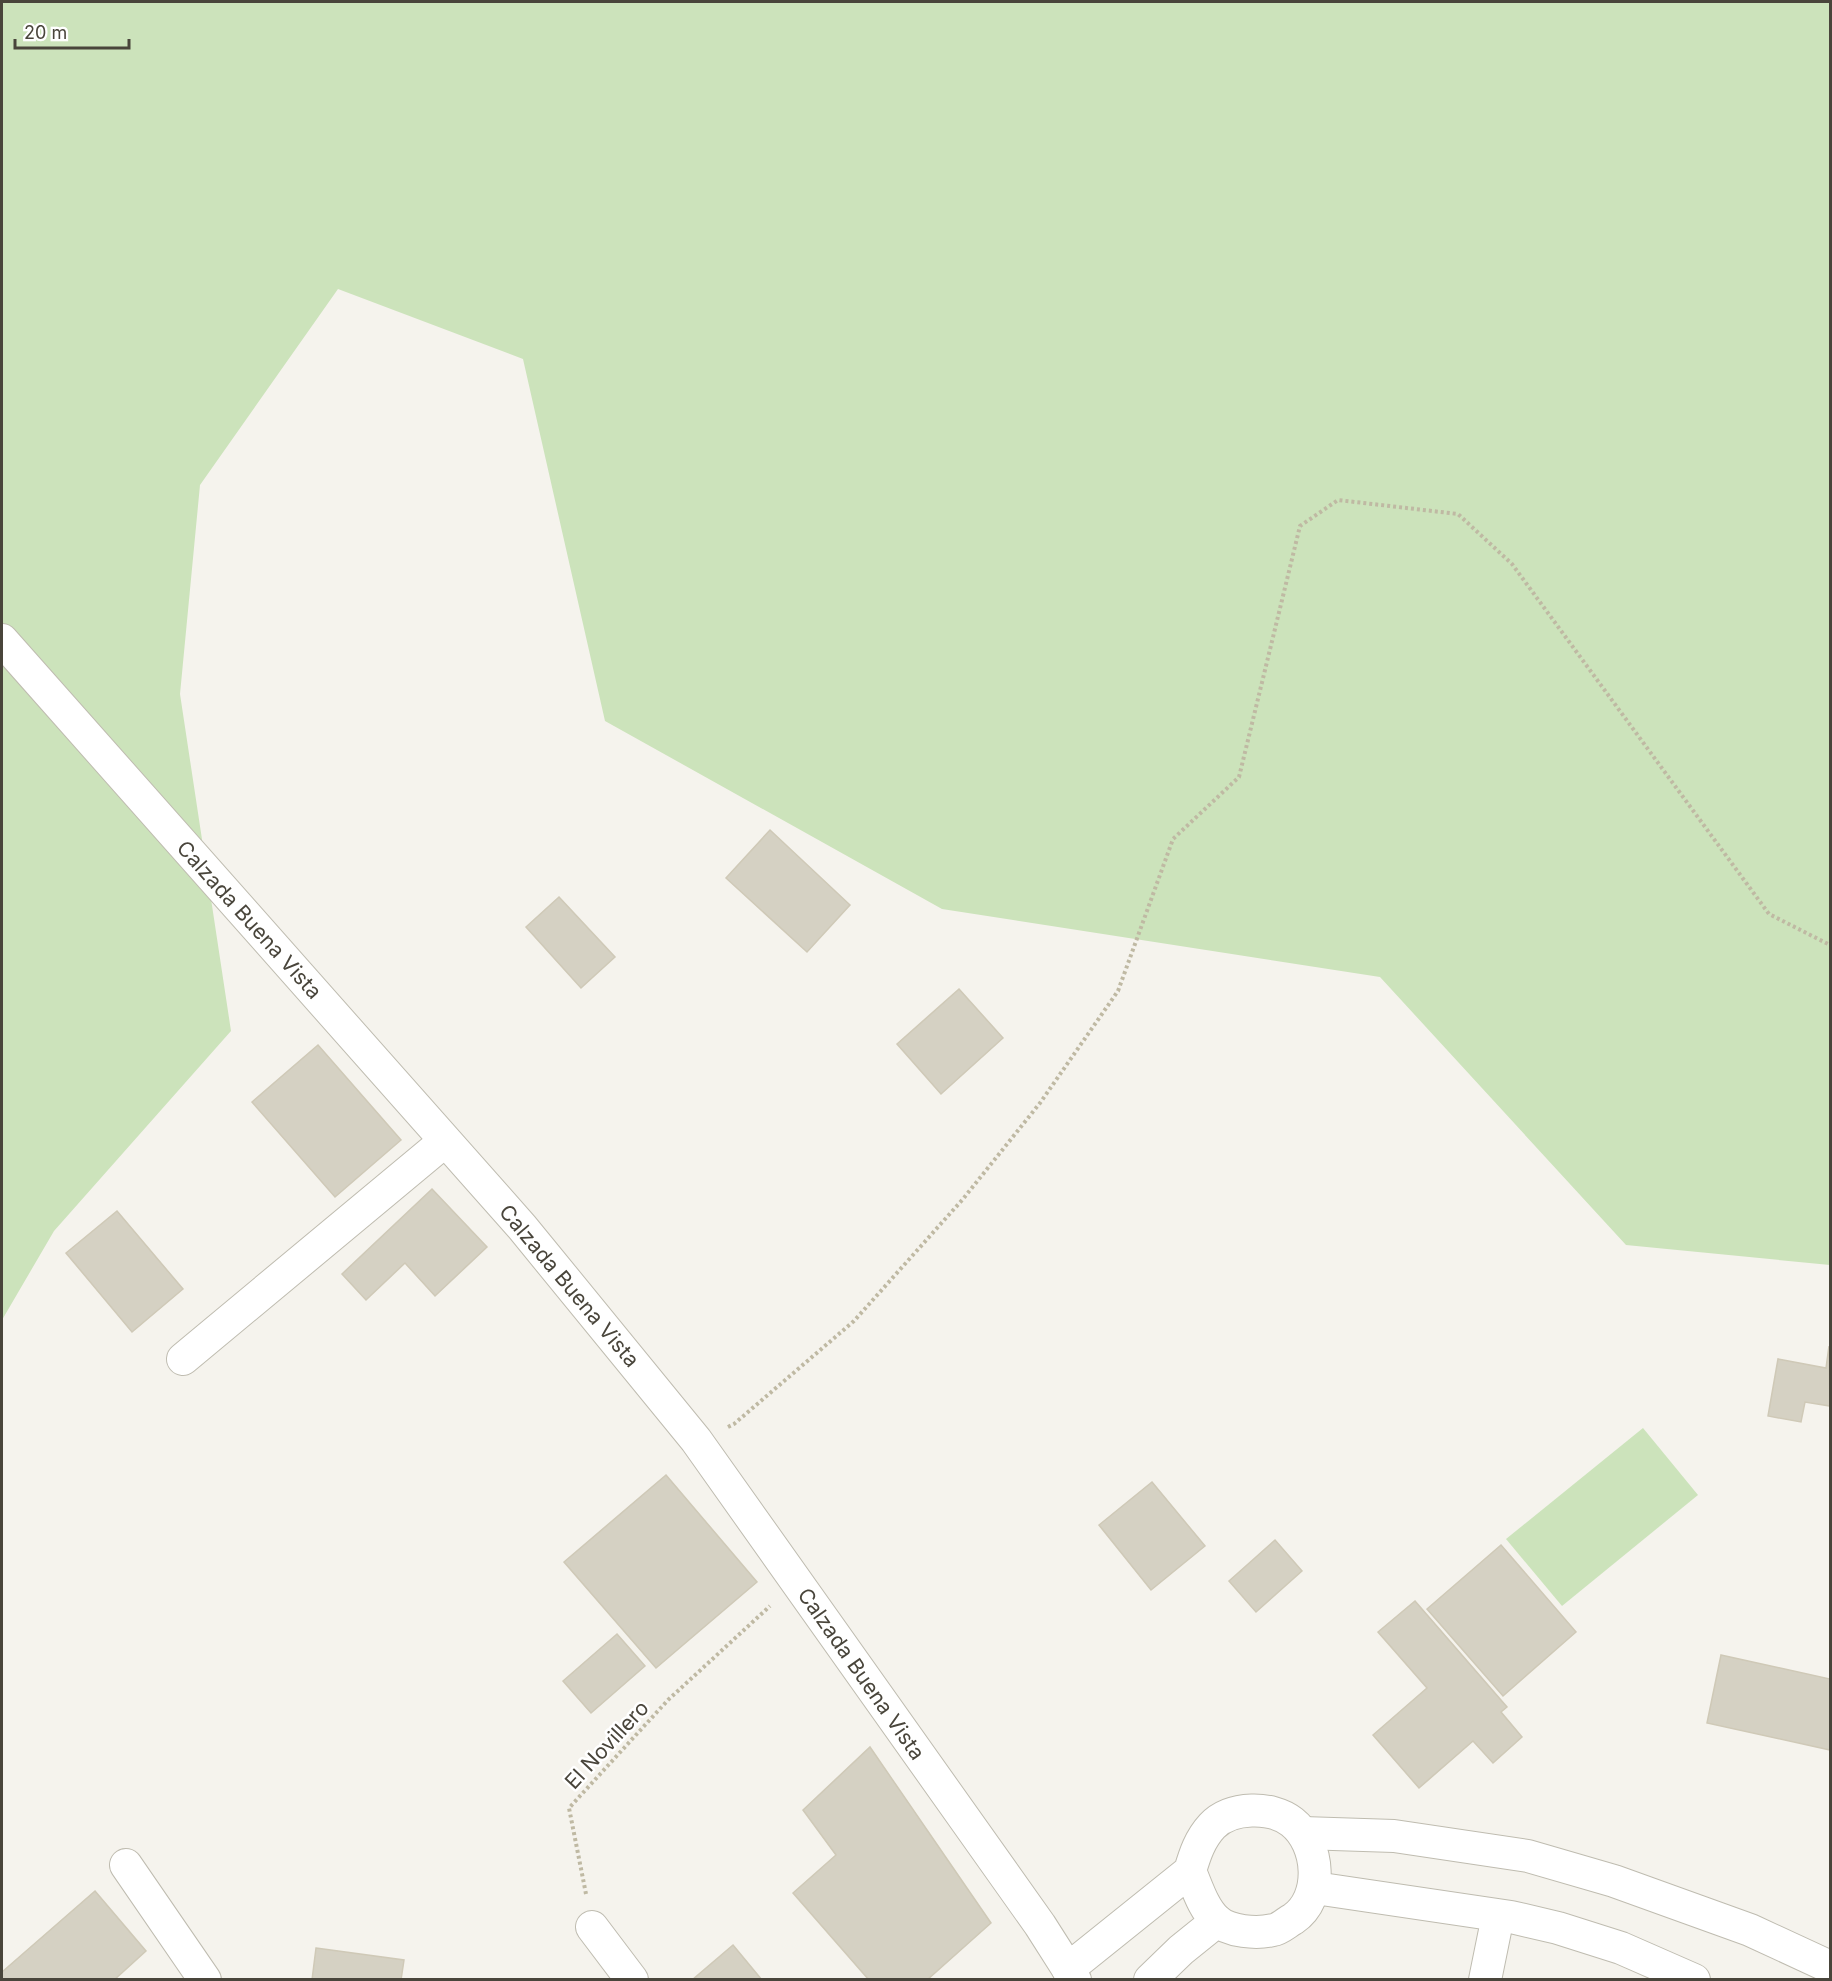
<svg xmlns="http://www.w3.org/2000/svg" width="1832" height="1981" viewBox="0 0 1832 1981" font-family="Inter,sans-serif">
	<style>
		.green { fill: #cce3bb }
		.building { fill: #d5d1c3; stroke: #cfc9b7; stroke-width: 1.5 }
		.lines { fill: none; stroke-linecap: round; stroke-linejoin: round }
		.street-casing { stroke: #bfbcb0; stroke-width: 34 }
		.path { stroke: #bfb9a3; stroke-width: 4; stroke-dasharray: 3 3; stroke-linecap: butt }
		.street { stroke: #fff; stroke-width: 32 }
		.labels { text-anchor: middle; stroke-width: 5; stroke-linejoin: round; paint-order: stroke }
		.street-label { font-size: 21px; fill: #49453b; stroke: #fff }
	</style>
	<rect width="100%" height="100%" fill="#f5f3ed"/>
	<g class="green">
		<polygon points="2,2 1830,2 1830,1265 1626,1245 1380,977 942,909 605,721 523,359 338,289 200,485 180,694 231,1031 54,1231 2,1320"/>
		<polygon points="1643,1428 1698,1495 1562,1606 1506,1539"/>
	</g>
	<g class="building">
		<polygon points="770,830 850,905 807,952 726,878"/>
		<polygon points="559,897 615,957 581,988 526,927"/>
		<polygon points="959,989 1003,1038 941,1094 897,1044"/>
		<polygon points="318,1045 401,1140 335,1197 252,1102"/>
		<polygon points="432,1189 487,1247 435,1296 405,1263 366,1300 342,1274"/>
		<polygon points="117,1211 183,1289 132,1332 66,1253"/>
		<polygon points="1829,1346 1830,1406 1805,1402 1801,1422 1768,1416 1778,1359 1826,1368"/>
		<polygon points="666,1475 757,1582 656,1668 564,1562"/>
		<polygon points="1152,1482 1205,1546 1151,1590 1099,1525"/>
		<polygon points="1275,1540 1302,1571 1256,1612 1229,1581"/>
		<polygon points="1501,1545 1576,1632 1503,1696 1427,1609"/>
		<polygon points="1415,1601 1507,1707 1501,1712 1522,1737 1493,1763 1473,1741 1419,1788 1373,1735 1427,1688 1378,1632"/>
		<polygon points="617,1634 645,1666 591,1713 563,1681"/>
		<polygon points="1721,1655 1830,1679 1830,1750 1707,1723"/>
		<polygon points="870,1747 991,1923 927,1980 869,1980 793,1893 836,1855 803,1810"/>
		<polygon points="95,1891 146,1951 114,1980 2,1980 2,1972"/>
		<polygon points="733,1945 762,1980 692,1980"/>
		<polygon points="316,1948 404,1960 401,1980 312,1980"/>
	</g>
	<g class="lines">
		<g class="street-casing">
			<g id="street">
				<polyline points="2,640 522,1227 696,1440 1040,1925 1075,1980"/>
				<polyline points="183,1359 445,1141"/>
				<polyline points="1303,1833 1394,1836 1528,1856 1614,1881 1750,1930 1830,1967"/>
				<polyline points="126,1865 205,1980"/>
				<polyline points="1315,1888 1511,1917 1558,1928 1621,1948 1694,1980"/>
				<polyline points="592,1927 632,1980"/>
				<path d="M 1068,1969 L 1190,1871 C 1195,1854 1200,1839 1212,1826 C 1231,1806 1272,1806 1292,1822 C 1320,1844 1324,1898 1293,1919 C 1287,1922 1280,1929 1273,1930 C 1257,1934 1229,1932 1216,1920 C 1203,1908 1197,1887 1190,1871"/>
				<polyline points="1150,1980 1181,1950 1217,1921"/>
				<polyline points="1485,1980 1498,1916"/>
			</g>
		</g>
		<g class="path">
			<polyline points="728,1427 734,1424 854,1321 963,1199 1040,1103 1118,991 1173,839 1239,777 1300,526 1338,500 1458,514 1512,564 1769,914 1830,945"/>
			<polyline points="586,1894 569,1808 668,1700 770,1606"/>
		</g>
		<use href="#street" class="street"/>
	</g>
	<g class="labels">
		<g class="street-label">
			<text transform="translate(249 920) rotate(48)" y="7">Calzada Buena Vista</text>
			<text transform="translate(569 1286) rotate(50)" y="7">Calzada Buena Vista</text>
			<text transform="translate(861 1674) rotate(55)" y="7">Calzada Buena Vista</text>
			<text transform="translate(607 1745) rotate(-47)" y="7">El Novillero</text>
		</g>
	</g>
	<rect width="1832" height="1981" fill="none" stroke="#49453b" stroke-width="6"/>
	<path d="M15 39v9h114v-9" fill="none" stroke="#49453b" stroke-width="3"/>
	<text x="24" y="39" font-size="18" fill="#49453b" stroke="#ffffff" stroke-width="4.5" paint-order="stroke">20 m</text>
</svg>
